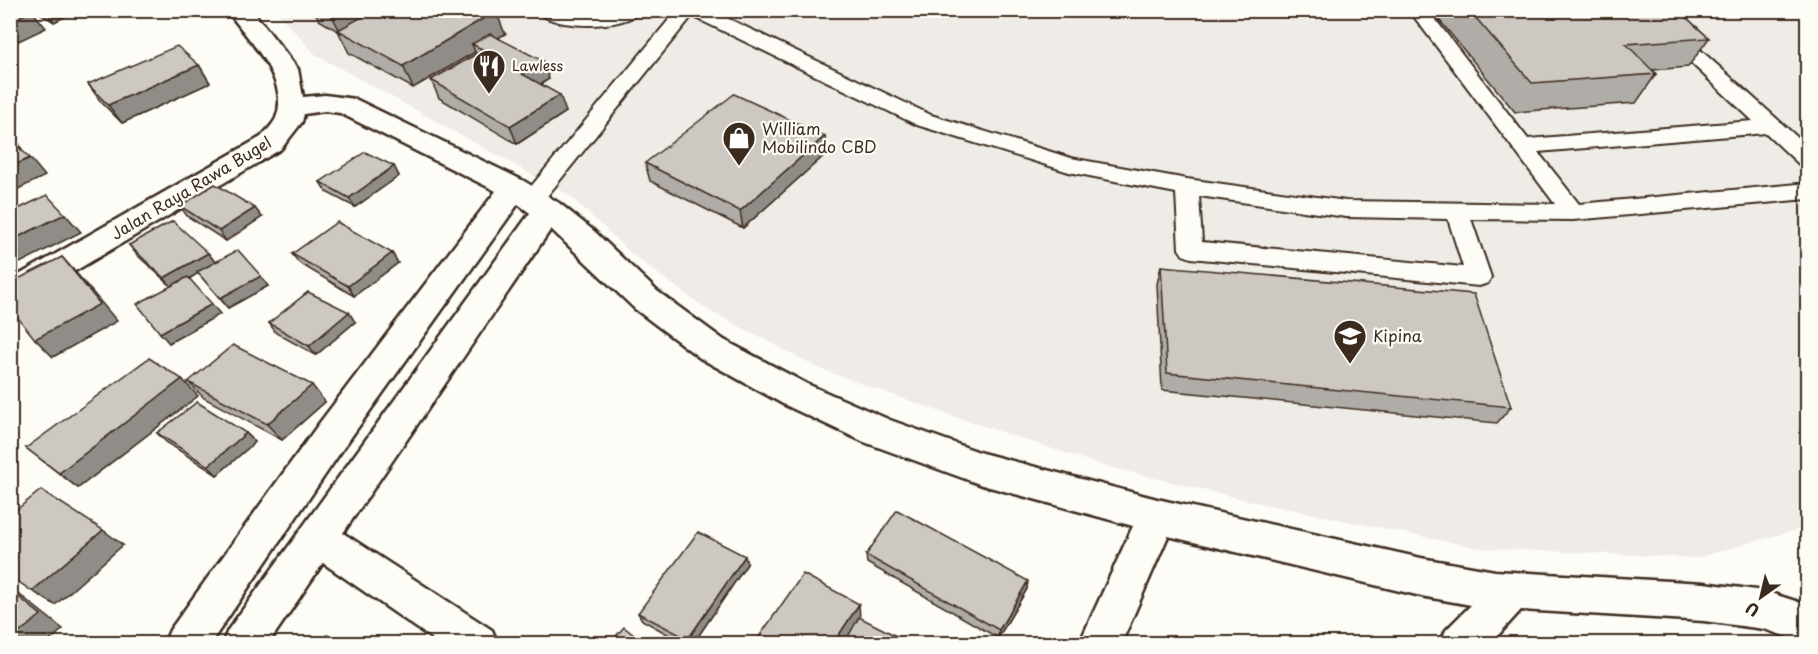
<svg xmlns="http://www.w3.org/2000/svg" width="1818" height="654" viewBox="0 0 1818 654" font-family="'Playpen Sans',sans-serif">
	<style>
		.built { fill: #efece7 }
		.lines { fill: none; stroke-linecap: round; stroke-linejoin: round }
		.service-casing { stroke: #3b2a1e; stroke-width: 4 }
		.minor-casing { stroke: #3b2a1e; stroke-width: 5 }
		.service { fill: #fdfcf7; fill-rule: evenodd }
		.minor { fill: #fdfcf7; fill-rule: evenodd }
		.wall { fill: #b0aca7; stroke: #3b2a1e; stroke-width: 1.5 }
		.shaded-wall { fill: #908c88; stroke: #3b2a1e; stroke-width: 1.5 }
		.building { fill: #cdc8c2; stroke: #3b2a1e; stroke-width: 1.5 }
		.labels { text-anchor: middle; stroke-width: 4.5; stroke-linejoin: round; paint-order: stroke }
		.far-poi-label { font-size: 14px; fill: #3b2a1e; stroke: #fdfcf7; text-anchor: start }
		.poi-label { font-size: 16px; fill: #3b2a1e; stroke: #fdfcf7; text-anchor: start }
		.street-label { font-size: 16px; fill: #3b2a1e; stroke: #fdfcf7 }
	</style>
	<rect width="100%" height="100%" fill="#fdfcf7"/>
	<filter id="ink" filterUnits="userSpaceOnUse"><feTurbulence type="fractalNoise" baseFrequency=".0167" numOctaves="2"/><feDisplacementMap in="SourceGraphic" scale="12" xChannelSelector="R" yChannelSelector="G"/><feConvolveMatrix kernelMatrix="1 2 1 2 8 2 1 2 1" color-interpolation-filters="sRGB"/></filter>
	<g filter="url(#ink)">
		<polygon class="built" points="276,11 1807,11 1807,527 1696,558 1478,548 1255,502 1104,466 944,413 823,370 706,309 634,256 569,195 316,55"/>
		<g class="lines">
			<g class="service-casing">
				<g id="service">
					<path d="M 536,10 C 554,10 571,14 589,14 C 607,15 624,10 642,10 C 626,30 551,30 536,10 Z"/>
					<path d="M 677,10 L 710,10 L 931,115 L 1071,158 L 1187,179 L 1346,201 L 1555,204 L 1409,10 L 1428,10 L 1528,139 L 1753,121 L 1672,45 L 1669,41 L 1672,37 L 1686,37 L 1808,147 L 1808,167 L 1800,165 L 1766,133 L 1538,152 L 1579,204 L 1808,183 L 1808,199 L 1573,220 L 1471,219 L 1491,277 L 1488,283 L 1479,286 L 1191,258 L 1183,255 L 1179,249 L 1176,193 L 1069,172 L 917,125 L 692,16 L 540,205 L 532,208 L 524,205 L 521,200 L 524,195 ZM 1199,196 L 1346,217 L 1448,219 L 1463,267 L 1202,242 Z"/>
				</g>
			</g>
			<g class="minor-casing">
				<path id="minor" d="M 227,10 L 252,10 L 298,69 L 303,97 L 325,95 L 355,99 L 524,181 L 559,203 L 594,231 L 657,291 L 724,340 L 807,384 L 890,420 L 982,453 L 1157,499 L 1421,558 L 1495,571 L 1704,583 L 1764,591 L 1808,605 L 1808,644 L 1764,629 L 1704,621 L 1521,610 L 1490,644 L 1440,644 L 1446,630 L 1471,605 L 1421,596 L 1168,536 L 1121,644 L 1079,644 L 1133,526 L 982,485 L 864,442 L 783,404 L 700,358 L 635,309 L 551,229 L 343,533 L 492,630 L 498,644 L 440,644 L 323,563 L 268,644 L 222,644 L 228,630 L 530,213 L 518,204 L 344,447 L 210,644 L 164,644 L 170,630 L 318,425 L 496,191 L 340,113 L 325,111 L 304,114 L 302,122 L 281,149 L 21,303 L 10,307 L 10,280 L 261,137 C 266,131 273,125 276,118 C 291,80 247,39 227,10 Z"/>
			</g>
			<use href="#service" class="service"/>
			<use href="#minor" class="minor"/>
		</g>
		<g class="wall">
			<polygon points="34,10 79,10 54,22"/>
			<polygon points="314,10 374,10 361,17 362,18 505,34 498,38 549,79 541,84 566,112 517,144 439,98 431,80 476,54 475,52 413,88 349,53 338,31 319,20"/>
			<polygon points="1431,10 1678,10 1709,38 1688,67 1653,70 1656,74 1636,103 1515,112"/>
			<polygon points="199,65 210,83 122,123 101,102 88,84"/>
			<polygon points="827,153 743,228 650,181 645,163"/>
			<polygon points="394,166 399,176 355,207 326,192 320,182"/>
			<polygon points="180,206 262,217 226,241 187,216"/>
			<polygon points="129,245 208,253 215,262 268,286 228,308 198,273 189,279 220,314 169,343 171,286 137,255"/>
			<polygon points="392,253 398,263 354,296 299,263 292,254"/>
			<polygon points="1161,266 1511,407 1497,423 1162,390 1157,284"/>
			<polygon points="355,322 316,355 276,333 269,323"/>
			<polygon points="188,382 325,402 282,440 204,398"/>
			<polygon points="198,396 78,488 26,448"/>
			<polygon points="157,433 246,433 255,442 217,475 166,442"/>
			<polygon points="866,555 1027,589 998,638 867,563"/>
			<polygon points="747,564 693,644 685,644 642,620 638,613"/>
		</g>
		<g class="shaded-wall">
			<polygon points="45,10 79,10 54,22"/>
			<polygon points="343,10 374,10 361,17 363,22 341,33 332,16"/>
			<polygon points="32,11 46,28 10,45 10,21"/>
			<polygon points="496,11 505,34 480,48 472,44 475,52 413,88 403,66"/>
			<polygon points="543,61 549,79 528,92 522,74"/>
			<polygon points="199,65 210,83 122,123 108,105"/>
			<polygon points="560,95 566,112 517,144 510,126"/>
			<polygon points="10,126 22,149 10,154"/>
			<polygon points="825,136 827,153 743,228 740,211"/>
			<polygon points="30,158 45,176 10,193 10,167"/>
			<polygon points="394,166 399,176 355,207 349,198"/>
			<polygon points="255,208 262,217 226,241 219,231"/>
			<polygon points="65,214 81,232 10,268 10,241"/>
			<polygon points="208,253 216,263 173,288 164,278"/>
			<polygon points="392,253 398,263 354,296 348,286"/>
			<polygon points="62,257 78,275 117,321 53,357 35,339"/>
			<polygon points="261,276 268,286 228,308 220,298"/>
			<polygon points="212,304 220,314 169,343 160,333"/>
			<polygon points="349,312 355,322 316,355 309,346"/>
			<polygon points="182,379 198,396 78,488 59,473"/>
			<polygon points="312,385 325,402 282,440 267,424"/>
			<polygon points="246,433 255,442 217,475 208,466"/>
			<polygon points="103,530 123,545 55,605 32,591"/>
			<polygon points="745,556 747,564 693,644 689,644 688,639"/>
			<polygon points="1028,581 1027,589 998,638 999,630"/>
			<polygon points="10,589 24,598 63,629 46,644 10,644"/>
			<polygon points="859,604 860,618 844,644 833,644"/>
		</g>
		<g class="building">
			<polygon points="10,10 32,10 32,11 10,21"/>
			<polygon points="324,10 343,10 332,16"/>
			<polygon points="375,10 495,10 496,11 403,66 338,30"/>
			<polygon points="1469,10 1678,10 1709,38 1626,44 1656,74 1532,83"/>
			<polygon points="490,34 543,61 522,74 560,95 510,126 431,80 484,50 472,44"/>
			<polygon points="177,46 199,65 108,105 88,84"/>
			<polygon points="734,94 825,136 740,211 645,163"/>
			<polygon points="13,142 30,158 10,167 10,143"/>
			<polygon points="365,152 394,166 349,198 320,182"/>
			<polygon points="215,184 255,208 219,231 180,206"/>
			<polygon points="47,195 65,214 10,241 10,213"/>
			<polygon points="173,221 208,253 164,278 129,245"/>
			<polygon points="337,222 392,253 348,286 292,254"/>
			<polygon points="238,250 261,276 220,298 197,272"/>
			<polygon points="62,257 100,304 35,339 10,308 10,283"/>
			<polygon points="1161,266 1474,294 1511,407 1167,373"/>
			<polygon points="188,277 212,304 160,333 137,304"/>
			<polygon points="308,292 349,312 309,346 269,323"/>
			<polygon points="233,345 312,385 267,424 188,382"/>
			<polygon points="149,358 182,379 59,473 26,448"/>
			<polygon points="197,402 246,433 208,466 157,433"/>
			<polygon points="41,490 103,530 32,591 10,576 10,515"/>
			<polygon points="897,510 1028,581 999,630 866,555"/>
			<polygon points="698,532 745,556 688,639 638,613"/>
			<polygon points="803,574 859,604 833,644 754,644"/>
			<polygon points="10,590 41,615 10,640"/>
			<polygon points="859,617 912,644 844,644"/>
			<polygon points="624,627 645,644 609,644"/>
			<polygon points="327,635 341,644 319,644"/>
		</g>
	</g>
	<defs>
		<g id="restaurant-pin" transform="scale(1.725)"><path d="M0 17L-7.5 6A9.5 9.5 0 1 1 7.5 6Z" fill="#3b2a1e" stroke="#fdfcf7"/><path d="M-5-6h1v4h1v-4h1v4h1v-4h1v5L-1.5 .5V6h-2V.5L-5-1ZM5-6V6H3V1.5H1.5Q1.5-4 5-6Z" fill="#fff"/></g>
		<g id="shop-pin" transform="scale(1.725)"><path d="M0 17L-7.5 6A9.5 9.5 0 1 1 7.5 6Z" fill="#3b2a1e" stroke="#fdfcf7"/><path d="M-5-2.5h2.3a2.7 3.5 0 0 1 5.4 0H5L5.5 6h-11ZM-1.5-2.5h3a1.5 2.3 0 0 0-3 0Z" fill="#fff"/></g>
		<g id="school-pin" transform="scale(1.725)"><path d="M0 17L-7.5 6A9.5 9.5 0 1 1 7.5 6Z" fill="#3b2a1e" stroke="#fdfcf7"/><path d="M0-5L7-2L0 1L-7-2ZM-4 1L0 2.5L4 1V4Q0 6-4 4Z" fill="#fff"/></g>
	</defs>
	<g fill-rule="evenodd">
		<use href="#restaurant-pin" x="489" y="66"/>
		<use href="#shop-pin" x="739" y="138"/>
		<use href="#school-pin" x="1350" y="336"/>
	</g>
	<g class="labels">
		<g class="far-poi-label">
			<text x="512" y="71">Lawless</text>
		</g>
		<g class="poi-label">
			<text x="762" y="135">William<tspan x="762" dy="18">Mobilindo CBD</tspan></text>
			<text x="1373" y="342">Kipina</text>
		</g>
		<g class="street-label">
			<text transform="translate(191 188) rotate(-31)" y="6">Jalan Raya Rawa Bugel</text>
		</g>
	</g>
	<rect width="1818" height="654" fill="none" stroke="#fdfcf7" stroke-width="36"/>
	<rect x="18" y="18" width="1782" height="618" fill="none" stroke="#3b2a1e" stroke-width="2" filter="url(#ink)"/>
	<g transform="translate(1761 597) rotate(214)" stroke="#fdfcf7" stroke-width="4.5" paint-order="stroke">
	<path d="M0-4.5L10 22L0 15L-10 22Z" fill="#3b2a1e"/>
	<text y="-9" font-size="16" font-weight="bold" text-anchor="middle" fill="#3b2a1e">U</text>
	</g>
</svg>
